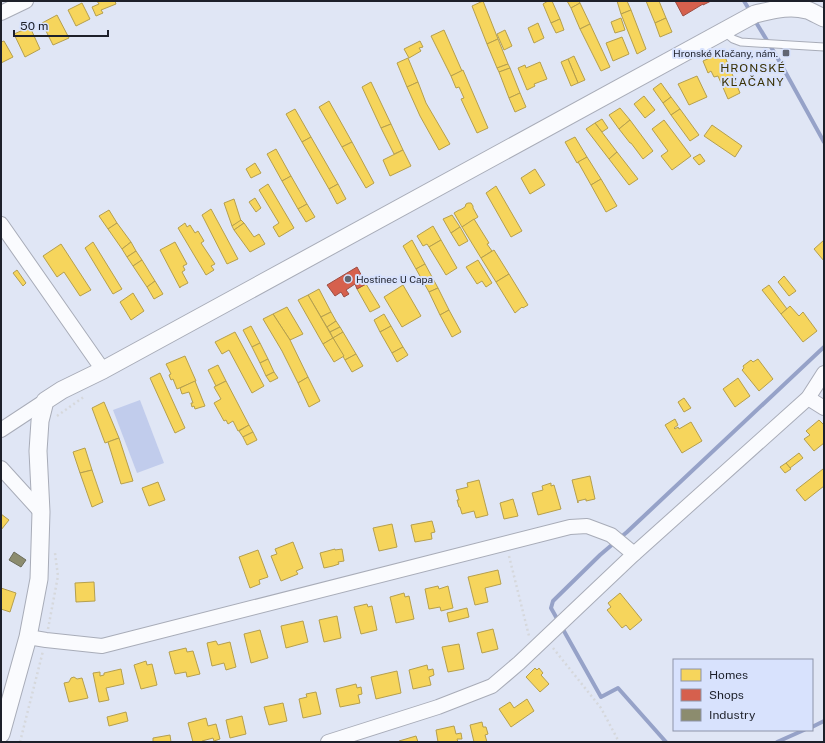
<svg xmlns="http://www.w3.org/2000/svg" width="825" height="743" viewBox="0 0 825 743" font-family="'Public Sans',sans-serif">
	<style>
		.garden { fill: #c1ccec }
		.homes { fill: #f6d55c; stroke: #b59f4d }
		.shops { fill: #d6604d; stroke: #9e4d42 }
		.industry { fill: #8c8c6e; stroke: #6b6c5a }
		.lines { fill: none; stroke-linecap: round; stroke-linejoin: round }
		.stream { stroke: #96a2c8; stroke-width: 4 }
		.service-casing { stroke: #a8acb8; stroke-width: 9 }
		.minor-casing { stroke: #a8acb8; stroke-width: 16 }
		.tertiary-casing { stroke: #a8acb8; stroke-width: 19 }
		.path { stroke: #d6d8dc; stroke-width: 2.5; stroke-dasharray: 2 3; stroke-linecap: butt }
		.service { stroke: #fafbfe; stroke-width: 7 }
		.minor { stroke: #fafbfe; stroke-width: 14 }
		.tertiary { stroke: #fafbfe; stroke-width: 17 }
		.poi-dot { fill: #616571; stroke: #d8e2fd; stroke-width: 1.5 }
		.labels { text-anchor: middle; stroke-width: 4; stroke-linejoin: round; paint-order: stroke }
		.poi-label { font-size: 10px; fill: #1d202a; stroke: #d8e2fd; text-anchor: end }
		.quarter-label { font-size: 12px; letter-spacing: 1px; fill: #3a3206; stroke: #d8e2fd }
	</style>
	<rect width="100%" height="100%" fill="#e0e6f5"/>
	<polygon class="garden" points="140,400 164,463 137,473 113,410"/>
	<g class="homes">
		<polygon points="97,1 115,1 116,4 101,10 103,13 96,16 92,7 99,4"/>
		<polygon points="483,1 498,39 487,44 472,6"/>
		<polygon points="548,1 552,1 560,19 551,23 543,4"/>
		<polygon points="567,1 579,1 580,3 571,8"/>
		<polygon points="617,1 627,1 631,10 621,14"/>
		<polygon points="646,1 659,1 666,18 655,23"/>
		<polygon points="82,3 90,19 76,26 68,10"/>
		<polygon points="580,3 590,24 580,29 571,8"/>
		<polygon points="631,10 646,49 637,54 621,14"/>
		<polygon points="57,15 69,38 53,45 42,23"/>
		<polygon points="621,18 625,30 615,33 611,22"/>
		<polygon points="666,18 672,32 660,37 655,23"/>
		<polygon points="560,19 564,30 556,33 551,23"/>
		<polygon points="538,23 544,38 534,43 528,28"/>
		<polygon points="590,24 610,67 601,71 580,29"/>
		<polygon points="30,27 40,49 25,57 14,34"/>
		<polygon points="444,30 462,71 451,76 431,36"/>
		<polygon points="505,30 512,46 504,50 497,34"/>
		<polygon points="622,37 629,54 613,61 606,43"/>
		<polygon points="498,39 508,64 497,68 487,44"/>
		<polygon points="4,41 13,57 1,63 1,42"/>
		<polygon points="420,41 423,47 419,48 421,51 409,58 404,49"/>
		<polygon points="723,52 740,93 728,99 718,76 714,77 711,71 708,73 703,61"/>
		<polygon points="574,56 585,80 578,83 568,59"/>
		<polygon points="408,58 418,82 407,87 397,63"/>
		<polygon points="568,59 578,83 571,86 561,62"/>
		<polygon points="540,62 547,79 534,84 535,86 527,90 518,68 525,65 526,68"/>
		<polygon points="508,64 510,68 499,72 497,68"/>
		<polygon points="510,68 520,93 509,98 499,72"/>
		<polygon points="463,70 488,128 477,133 461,99 464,98 459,87 456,88 451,76"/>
		<polygon points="697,76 707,97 689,105 678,84"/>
		<polygon points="371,82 391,124 381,128 362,87"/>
		<polygon points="418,82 426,103 450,144 439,150 420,116 407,87"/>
		<polygon points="661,83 671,97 663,103 653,89"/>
		<polygon points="520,93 526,107 515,112 509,98"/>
		<polygon points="644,96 655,110 645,118 634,104"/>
		<polygon points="671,97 680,109 671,115 663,103"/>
		<polygon points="329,101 352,142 342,147 319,107"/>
		<polygon points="620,108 630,120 619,129 609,115"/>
		<polygon points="295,109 311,137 302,142 286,114"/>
		<polygon points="680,109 699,135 690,141 671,115"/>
		<polygon points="602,119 608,128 602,132 595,123"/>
		<polygon points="630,120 653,151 643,159 631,143 630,143 619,129"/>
		<polygon points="664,120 691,156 672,170 661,156 668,151 652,129"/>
		<polygon points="595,123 617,152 609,159 586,129"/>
		<polygon points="391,124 403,150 394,154 381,128"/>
		<polygon points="712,125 742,146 735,157 704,136"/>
		<polygon points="311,137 338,184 329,189 302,142"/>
		<polygon points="575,137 587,157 577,163 565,142"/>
		<polygon points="352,142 374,183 366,188 342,147"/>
		<polygon points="276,149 291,176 282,181 267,154"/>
		<polygon points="403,150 411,166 390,176 383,160"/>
		<polygon points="617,152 638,179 629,185 609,159"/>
		<polygon points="700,154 705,161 699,165 693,158"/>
		<polygon points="587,157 601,179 591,185 578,162"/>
		<polygon points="255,163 261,173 251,178 246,169"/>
		<polygon points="535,169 545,185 530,194 521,178"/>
		<polygon points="291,176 307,204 298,209 282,181"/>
		<polygon points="601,179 617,206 606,212 591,185"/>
		<polygon points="268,184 294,228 279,237 273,227 279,223 259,190"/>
		<polygon points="338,184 346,199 337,204 329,189"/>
		<polygon points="496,186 522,231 511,237 486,193"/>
		<polygon points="255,198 261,208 256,212 249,202"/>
		<polygon points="234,199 241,221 232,226 224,203"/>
		<polygon points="468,203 471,203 473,206 473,208 478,217 462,227 454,213 459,210 460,210 465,207 466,204"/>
		<polygon points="307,204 315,217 306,222 298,209"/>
		<polygon points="211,209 238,259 227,264 202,215"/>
		<polygon points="109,210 117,223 108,229 99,216"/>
		<polygon points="452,215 460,227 451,233 443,219"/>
		<polygon points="474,219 489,243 487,244 492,251 481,258 462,227"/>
		<polygon points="241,220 244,223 234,230 232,226"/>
		<polygon points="117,223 131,242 122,249 108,229"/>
		<polygon points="185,223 187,227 190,225 195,233 198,231 204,241 201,243 215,264 211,266 214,270 206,275 178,228"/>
		<polygon points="244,223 254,237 259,234 265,244 250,252 234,230"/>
		<polygon points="433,226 441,240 429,247 427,244 423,246 417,236"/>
		<polygon points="460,227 468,241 459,246 451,233"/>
		<polygon points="412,240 425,264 416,269 403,246"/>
		<polygon points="441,240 457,268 446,275 429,247"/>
		<polygon points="824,240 824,261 814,249"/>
		<polygon points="93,242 122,289 113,294 85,248"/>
		<polygon points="131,242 136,251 127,257 122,249"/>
		<polygon points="175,242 187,264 183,266 185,270 182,272 188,283 180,287 180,288 160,250"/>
		<polygon points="61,244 91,290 80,296 64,272 57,277 43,256"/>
		<polygon points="494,250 509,274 496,282 481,258"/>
		<polygon points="136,251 142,260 133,266 127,257"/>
		<polygon points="142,260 155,281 147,287 133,266"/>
		<polygon points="478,260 492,283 486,287 482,281 477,284 466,267"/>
		<polygon points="425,264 438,288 429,292 416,269"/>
		<polygon points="17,270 26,283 23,286 13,273"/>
		<polygon points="509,274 528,305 523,308 522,307 515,313 496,282"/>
		<polygon points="784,276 796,291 789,296 778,282"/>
		<polygon points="155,281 163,294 154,299 147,287"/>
		<polygon points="366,284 380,307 370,312 357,289"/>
		<polygon points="403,285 421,316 402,327 384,297"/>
		<polygon points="769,285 787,309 781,314 762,290"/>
		<polygon points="438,288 449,310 440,315 429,292"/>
		<polygon points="319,289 331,312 321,317 308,295"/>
		<polygon points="133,293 144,311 131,320 120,302"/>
		<polygon points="308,295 333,338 323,344 298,300"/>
		<polygon points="790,306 799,316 803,312 817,331 803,342 781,314"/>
		<polygon points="287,307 303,334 290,340 273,314"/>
		<polygon points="449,310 461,332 452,337 440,315"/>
		<polygon points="331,312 336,321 327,327 321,317"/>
		<polygon points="273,314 290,340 308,377 298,383 282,351 263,319"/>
		<polygon points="384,314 391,326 380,332 374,320"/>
		<polygon points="336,321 340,327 330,332 327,327"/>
		<polygon points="251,326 260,343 252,347 243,330"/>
		<polygon points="391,326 403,347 392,353 380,332"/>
		<polygon points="340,327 343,332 333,338 330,332"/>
		<polygon points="235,332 264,386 252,393 229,350 222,354 215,342"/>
		<polygon points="343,332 356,354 345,360 333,338"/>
		<polygon points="333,338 344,356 334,362 323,344"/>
		<polygon points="260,343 268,359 260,363 252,347"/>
		<polygon points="403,347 408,355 397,362 392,353"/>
		<polygon points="356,354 363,366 352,372 345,360"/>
		<polygon points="185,356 196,381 177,389 173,379 171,380 169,375 171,374 166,364"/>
		<polygon points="268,359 274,372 266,376 260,363"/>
		<polygon points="758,359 773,379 759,391 742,370 744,368 743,366 751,360 753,362"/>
		<polygon points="218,365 226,381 216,386 208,370"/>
		<polygon points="274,372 278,378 270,382 266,376"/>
		<polygon points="160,373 185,428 175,433 150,378"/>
		<polygon points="308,377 320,401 309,407 298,383"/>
		<polygon points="738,378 750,396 735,407 723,389"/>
		<polygon points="195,381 205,406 195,409 194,406 192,407 191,403 193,403 189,392 182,394 180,388"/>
		<polygon points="226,381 249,425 238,431 233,421 228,424 226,420 224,421 214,403 221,399 214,387"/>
		<polygon points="684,398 691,408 684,412 678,402"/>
		<polygon points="104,402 119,438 105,443 92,408"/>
		<polygon points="675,419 678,425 674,428 675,429 678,427 679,429 691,422 702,441 682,453 665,425"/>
		<polygon points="819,420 824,425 824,443 814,451 804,439 810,435 806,431"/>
		<polygon points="249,425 253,432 243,437 239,431"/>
		<polygon points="253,432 257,440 247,445 243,437"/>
		<polygon points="119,438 133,481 121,484 108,442"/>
		<polygon points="85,448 92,470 80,473 73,452"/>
		<polygon points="799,453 803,458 790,468 786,463"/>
		<polygon points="786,463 791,469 785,473 780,467"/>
		<polygon points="823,469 824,470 824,486 805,501 796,490"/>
		<polygon points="92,470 103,502 92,507 80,473"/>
		<polygon points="590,476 595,499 586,501 586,499 578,501 578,503 572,480"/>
		<polygon points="479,480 488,515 476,518 474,511 462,514 460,507 459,507 457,500 459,500 456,490 468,487 467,483"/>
		<polygon points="158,482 165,500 149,506 142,488"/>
		<polygon points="551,483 551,486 554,485 561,509 538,515 532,493 543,490 542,486"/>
		<polygon points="513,499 518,516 504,519 500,503"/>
		<polygon points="1,514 9,520 1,530"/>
		<polygon points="432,521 435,532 431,533 432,539 415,542 411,525"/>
		<polygon points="392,524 397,547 379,551 373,528"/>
		<polygon points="293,542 303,568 296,571 298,574 281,581 271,556 277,554 275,549"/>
		<polygon points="335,549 335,550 342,549 344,561 338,562 339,564 333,566 324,568 320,553"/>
		<polygon points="258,550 268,577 259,580 260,584 250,588 239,557"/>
		<polygon points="498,570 501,584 485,588 488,602 475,605 468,577"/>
		<polygon points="94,582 95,601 76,602 75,583"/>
		<polygon points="438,586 439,589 448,586 453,608 441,611 440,607 429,609 425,589"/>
		<polygon points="1,588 16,593 10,612 1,609"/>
		<polygon points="404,593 405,597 409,596 414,619 396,623 390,597"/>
		<polygon points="620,593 642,620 630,630 626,625 622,628 607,610 611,607 608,603"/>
		<polygon points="367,604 368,607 372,606 377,630 361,634 354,607"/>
		<polygon points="467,608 469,617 449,622 447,613"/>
		<polygon points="337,616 341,638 324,642 319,620"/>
		<polygon points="303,621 308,642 286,648 281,626"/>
		<polygon points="493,629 498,649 482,653 477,633"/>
		<polygon points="260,630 268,658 251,663 244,634"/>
		<polygon points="216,641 218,645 230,642 236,667 226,670 224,663 212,666 207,643"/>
		<polygon points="459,644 464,669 448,672 442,647"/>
		<polygon points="186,648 187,652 193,651 200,674 187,677 186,672 175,674 169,652"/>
		<polygon points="146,661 147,665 152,664 157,685 141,689 134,665"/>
		<polygon points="427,665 428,670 433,669 434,675 429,677 431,685 413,689 409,670"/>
		<polygon points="535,668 537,670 539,668 543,673 541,675 549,684 540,692 526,677"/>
		<polygon points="121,669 124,684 106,688 109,700 99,702 93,673 100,672 100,676 104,675 104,673"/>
		<polygon points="397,671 401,693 376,699 371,677"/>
		<polygon points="74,677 77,679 82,678 88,698 69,702 64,683 69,682 71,678"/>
		<polygon points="356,684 357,688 361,687 362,694 358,695 360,703 340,707 336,689"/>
		<polygon points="316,692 321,714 303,718 299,699 307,697 306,694"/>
		<polygon points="527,699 534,711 511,727 499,709 510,702 514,708"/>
		<polygon points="283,703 287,721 269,725 264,707"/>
		<polygon points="126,712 128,721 109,726 107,717"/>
		<polygon points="242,716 246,734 230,738 226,720"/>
		<polygon points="206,718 208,726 216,724 220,739 214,741 213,738 202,741 202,742 193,742 188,723"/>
		<polygon points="482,722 483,727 486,727 488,734 485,735 487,742 474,742 470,725"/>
		<polygon points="454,726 456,734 461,733 462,739 457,739 458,742 438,742 436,730"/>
		<polygon points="170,735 171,742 153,742 153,738"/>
		<polygon points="416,736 418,742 399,742 399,741"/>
	</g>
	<g class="shops">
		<polygon points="675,1 711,1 703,5 703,4 683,16"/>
		<polygon points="357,267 366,284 357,289 355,284 346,290 349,294 344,297 341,292 335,296 327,285"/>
	</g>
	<polygon class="industry" points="14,552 26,560 21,567 9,560"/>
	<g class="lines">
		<g class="stream">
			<polyline points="744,1 750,11"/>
			<polyline points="754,19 777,57 824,142"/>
			<polyline points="812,727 824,721"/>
			<polyline points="666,742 618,688 601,697 551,608 553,601 600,555 627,532 824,347"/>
			<polyline points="777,742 804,730"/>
		</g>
		<g class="service-casing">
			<polyline id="service" points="723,31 733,39 741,42 824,47"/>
		</g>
		<g class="minor-casing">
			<g id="minor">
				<polyline points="1,13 26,1"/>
				<polyline points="1,224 103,370"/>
				<polyline points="808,398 824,408"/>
				<polyline points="1,430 45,401"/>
				<polyline points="1,468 41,512"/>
				<polyline points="28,637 46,640 102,646 570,527 587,526 611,535 634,554"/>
				<polyline points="328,742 438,707 492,686 519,663 634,554 808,398 824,373"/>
			</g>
		</g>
		<g class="tertiary-casing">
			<path id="tertiary" d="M 1,734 L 28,637 L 39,579 L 41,512 L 38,451 L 40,421 L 45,401 L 62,390 L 103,370 L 755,14 C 773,10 789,5 807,10 C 813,12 819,16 824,18"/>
		</g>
		<g class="path">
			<polyline points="57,416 85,396"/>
			<polyline points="509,556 529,636"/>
			<polyline points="48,629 58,576 55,553"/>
			<polyline points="553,648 601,708 619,742"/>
			<polyline points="20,742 43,651"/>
		</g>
		<use href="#service" class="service"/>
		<use href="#minor" class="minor"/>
		<use href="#tertiary" class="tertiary"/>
	</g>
	<g class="poi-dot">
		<rect x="782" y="49" width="8" height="8" rx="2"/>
		<circle cx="348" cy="279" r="4"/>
	</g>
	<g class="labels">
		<g class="poi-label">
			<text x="778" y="57">Hronské Kľačany, nám.</text>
			<text x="356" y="283" text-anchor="start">Hostinec U Capa</text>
		</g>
		<g class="quarter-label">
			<text x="753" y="72">HRONSKÉ<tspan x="753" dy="14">KĽAČANY</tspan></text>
		</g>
	</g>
	<rect width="825" height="743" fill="none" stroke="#1d202a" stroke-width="4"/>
	<rect x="673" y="659" width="140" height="72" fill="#d8e2fd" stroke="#8d94a9"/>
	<rect x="681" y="669" width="20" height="12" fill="#f6d55c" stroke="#8d94a9"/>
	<text x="709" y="679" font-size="12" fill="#1d202a">Homes</text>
	<rect x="681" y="689" width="20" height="12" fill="#d6604d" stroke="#8d94a9"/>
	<text x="709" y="699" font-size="12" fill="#1d202a">Shops</text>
	<rect x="681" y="709" width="20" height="12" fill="#8c8c6e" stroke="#8d94a9"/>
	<text x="709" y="719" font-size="12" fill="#1d202a">Industry</text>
	<path d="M14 30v6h94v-6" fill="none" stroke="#1d202a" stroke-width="2"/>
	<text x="20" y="30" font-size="12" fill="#1d202a" stroke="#d8e2fd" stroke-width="3" paint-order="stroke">50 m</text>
</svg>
